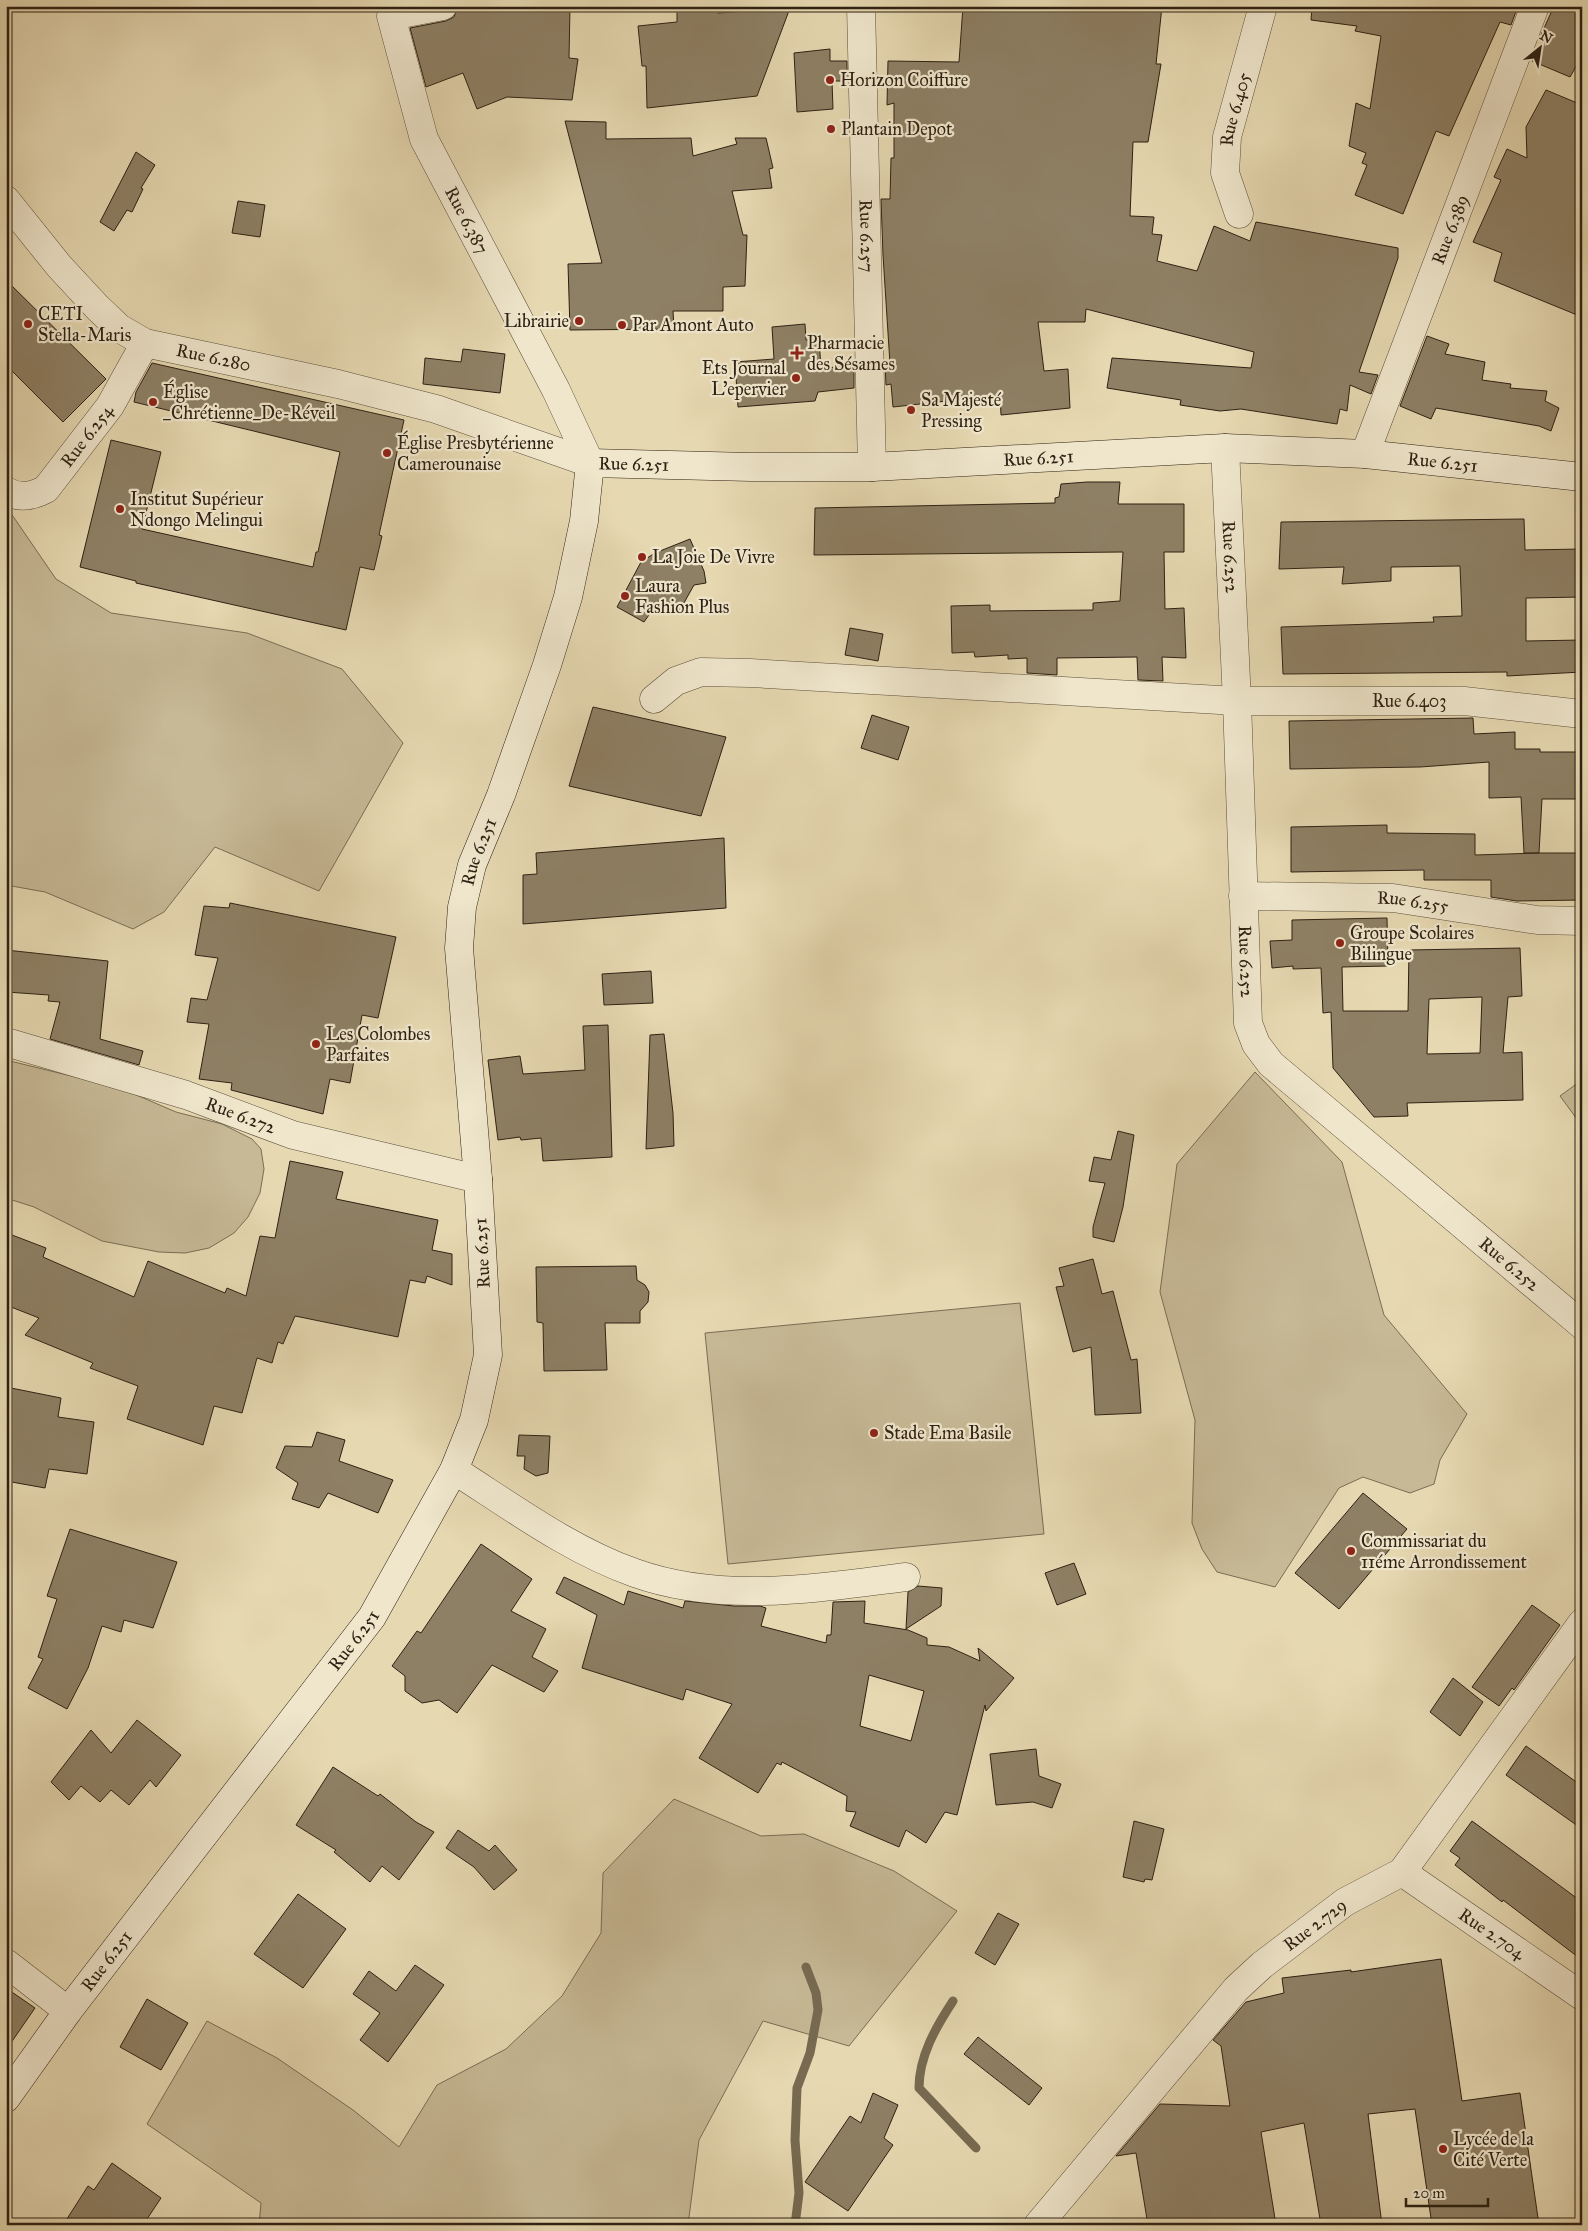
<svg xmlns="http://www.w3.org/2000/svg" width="1588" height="2231" viewBox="0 0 1588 2231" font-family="'IM FELL Great Primer',serif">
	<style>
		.green { fill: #c7b996; stroke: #7a6d54 }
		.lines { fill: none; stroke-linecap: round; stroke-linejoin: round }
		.stream { stroke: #776a51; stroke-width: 9 }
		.building { fill: #8e8065; stroke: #2e2113; fill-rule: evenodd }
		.street-casing { stroke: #5c4f3a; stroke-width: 29 }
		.secondary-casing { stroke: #2e2113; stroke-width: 29 }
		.street { stroke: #efe6cc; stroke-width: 28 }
		.secondary { stroke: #efe6cc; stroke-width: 28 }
		.poi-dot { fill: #8f2418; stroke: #efe6cc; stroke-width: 2 }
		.labels { text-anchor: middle; stroke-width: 4.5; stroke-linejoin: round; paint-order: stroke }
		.poi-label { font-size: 18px; fill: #2e2113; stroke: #efe6cc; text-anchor: start }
		.street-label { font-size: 18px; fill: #2e2113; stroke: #efe6cc }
	</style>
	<rect width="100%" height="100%" fill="#e6d8b1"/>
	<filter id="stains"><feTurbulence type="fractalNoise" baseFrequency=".004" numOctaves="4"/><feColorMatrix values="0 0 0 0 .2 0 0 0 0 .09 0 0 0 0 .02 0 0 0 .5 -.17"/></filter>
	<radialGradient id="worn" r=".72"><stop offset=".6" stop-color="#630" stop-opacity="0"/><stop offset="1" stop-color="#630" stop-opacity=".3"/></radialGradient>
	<g class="green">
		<polygon points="6,506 56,579 111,613 247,633 342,669 403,743 319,891 215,847 164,912 133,929 45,892 6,885"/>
		<polygon points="6,1060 120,1088 176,1112 222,1124 252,1139 261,1149 264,1169 260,1193 248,1217 234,1233 209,1248 185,1253 159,1252 102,1241 34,1207 6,1198"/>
		<polygon points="1255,1072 1342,1162 1384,1315 1467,1414 1440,1460 1434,1484 1410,1493 1363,1477 1339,1488 1275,1587 1217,1572 1202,1549 1192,1523 1195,1420 1160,1292 1177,1164"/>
		<polygon points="1582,1080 1582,1126 1560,1096"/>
		<polygon points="1020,1303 1044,1534 728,1564 705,1333"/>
		<polygon points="674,1799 761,1836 804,1834 894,1871 957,1911 849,2046 763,2021 699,2140 688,2225 259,2225 261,2203 147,2124 207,2021 277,2058 353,2110 399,2147 437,2085 506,2049 562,1996 601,1933 603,1873"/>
	</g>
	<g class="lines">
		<g class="stream">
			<path d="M 953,2001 C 936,2027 919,2056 919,2088 L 976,2148"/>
			<polyline points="795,2225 799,2193 795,2140 797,2088 810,2053 818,2010 816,1993 806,1967"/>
		</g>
	</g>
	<g class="building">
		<polygon points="458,6 570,6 569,58 578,59 572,100 507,97 477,109 463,73 426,87 410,28 446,21 454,17"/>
		<polygon points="677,6 717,6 718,13 790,8 757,96 647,108 646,66 642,66 638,26 677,22"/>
		<polygon points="963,6 1162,6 1156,64 1161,64 1148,142 1133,142 1130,216 1154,217 1152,234 1162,235 1157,261 1197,271 1214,226 1250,241 1256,222 1398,248 1398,258 1359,372 1378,375 1371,394 1350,385 1347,411 1340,409 1337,424 1241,409 1220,411 1180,405 1181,400 1107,388 1112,358 1251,368 1254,352 1086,309 1085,322 1038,322 1044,371 1068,369 1070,408 1001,415 1000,395 893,407 891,384 886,385 885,364 890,364 883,255 881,199 890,199 891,158 894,158 894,103 887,105 888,61 959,62"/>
		<polygon points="1312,6 1518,6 1511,25 1500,22 1449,136 1436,131 1403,214 1355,195 1367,165 1362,163 1366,153 1349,146 1356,103 1370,109 1381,36 1355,31 1357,26 1311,20"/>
		<polygon points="1554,6 1582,6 1582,56 1570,77 1532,61 1545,36 1541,35"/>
		<polygon points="830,49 830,61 847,61 847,81 832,81 833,109 797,112 794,53"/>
		<polygon points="1546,90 1582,105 1582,317 1494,281 1502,253 1473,242 1501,180 1494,177 1507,149 1527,158 1526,127"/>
		<polygon points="565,121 606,122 606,139 691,138 693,156 737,144 735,138 766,138 773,168 769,169 772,188 732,191 743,235 747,235 745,286 723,287 723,311 673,311 674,329 570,330 568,264 602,263"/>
		<polygon points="136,152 155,165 141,188 143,189 132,212 127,210 114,231 100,222"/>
		<polygon points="238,201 265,205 260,237 232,233"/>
		<polygon points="6,280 106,379 63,422 6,365"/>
		<polygon points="805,324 806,340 819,339 821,368 854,366 854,388 818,392 815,401 738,407 735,362 774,359 772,327"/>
		<polygon points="1427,336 1449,344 1445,354 1485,362 1482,380 1511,384 1510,388 1547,391 1545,401 1559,408 1551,431 1539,426 1436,408 1431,419 1400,406"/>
		<polygon points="463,349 505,354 500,393 423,384 425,358 461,362"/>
		<polygon points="152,363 404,420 379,535 382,536 374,570 360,567 346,630 136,583 136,581 80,567 111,440 161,452 142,529 313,567 316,552 318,552 340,452 134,402 136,392"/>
		<polygon points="1087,482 1120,482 1118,504 1184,504 1184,552 1164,552 1165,609 1184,608 1186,658 1162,657 1163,681 1138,680 1137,657 1057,658 1057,675 1027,673 1027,658 1008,659 1008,655 975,657 974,652 952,653 951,606 990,605 990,611 1093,610 1093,603 1120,601 1123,552 814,555 815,508 1055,503 1055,498 1059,497 1061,484"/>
		<polygon points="1524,519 1525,550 1582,549 1582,597 1526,598 1526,641 1582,640 1582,672 1507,676 1507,672 1283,674 1281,627 1434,622 1433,617 1462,616 1460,566 1391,567 1391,581 1342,584 1344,567 1279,569 1281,522"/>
		<polygon points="690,539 704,571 706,583 694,585 680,610 660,599 644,622 617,607 641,562 655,553"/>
		<polygon points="850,628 883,634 878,661 845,655"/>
		<polygon points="593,707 726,737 701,816 569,786"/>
		<polygon points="872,715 909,727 898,760 861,748"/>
		<polygon points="1473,718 1474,734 1515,732 1515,749 1540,749 1540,752 1582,752 1582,799 1542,799 1539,853 1582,853 1582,900 1517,901 1491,897 1491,880 1424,880 1424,870 1291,872 1291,827 1387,825 1387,833 1475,834 1475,855 1539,853 1524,853 1521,797 1489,798 1489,762 1420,767 1290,769 1289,721"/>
		<polygon points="724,838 726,908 523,924 523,875 537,874 536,853"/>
		<polygon points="230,903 396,937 378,1018 362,1015 350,1083 330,1079 323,1114 231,1090 232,1083 199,1079 209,1024 187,1022 191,998 207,1000 218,958 195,955 204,906 229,908"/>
		<path d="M 1387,918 L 1388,966 L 1342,967 L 1343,1011 L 1408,1011 L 1409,950 L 1520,948 L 1522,996 L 1508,997 L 1503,1053 L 1522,1052 L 1523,1100 L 1407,1103 L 1408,1116 L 1374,1117 L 1333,1068 L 1331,1012 L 1323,1013 L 1321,968 L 1293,969 L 1293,966 L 1272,968 L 1270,941 L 1292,940 L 1292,920 ZM 1482,997 L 1480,1053 L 1427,1054 L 1429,999 Z"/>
		<polygon points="6,950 108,961 100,1039 143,1051 139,1065 50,1039 60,1002 48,1001 49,995 6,992"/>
		<polygon points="651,971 653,1003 604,1005 602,974"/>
		<polygon points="608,1025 612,1157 543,1161 541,1138 521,1140 520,1137 498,1140 488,1060 520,1056 523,1074 585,1070 583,1026"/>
		<polygon points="664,1034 673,1113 674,1146 646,1149 650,1035"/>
		<polygon points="1118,1131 1134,1135 1123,1207 1114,1242 1093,1237 1093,1227 1105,1183 1089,1181 1094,1157 1111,1160"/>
		<polygon points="290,1161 343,1172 336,1199 438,1220 432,1250 452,1254 452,1285 427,1276 425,1283 410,1280 398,1337 295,1316 283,1344 278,1342 272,1363 257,1358 242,1413 214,1406 203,1445 127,1419 138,1386 90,1368 93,1363 25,1335 39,1318 6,1305 6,1249 12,1235 46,1248 43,1257 134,1297 148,1261 225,1293 227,1288 246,1296 260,1236 275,1238"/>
		<polygon points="1093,1259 1102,1294 1113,1291 1131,1360 1137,1359 1141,1413 1095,1415 1091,1347 1073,1352 1056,1287 1064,1286 1059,1268"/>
		<polygon points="636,1266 637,1280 645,1285 649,1292 648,1302 640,1311 640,1323 605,1323 607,1370 544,1371 543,1323 537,1322 536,1267"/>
		<polygon points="6,1387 61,1398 58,1417 94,1422 87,1474 49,1469 45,1488 6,1481"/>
		<polygon points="317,1432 345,1440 339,1461 393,1480 378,1513 328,1493 319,1508 292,1499 298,1483 276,1468 285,1446 312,1447"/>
		<polygon points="519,1435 550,1436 548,1473 536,1476 524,1469 525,1456 517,1456"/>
		<polygon points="1363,1493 1407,1529 1339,1609 1295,1573"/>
		<polygon points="70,1529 177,1562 153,1628 124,1620 121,1632 102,1626 88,1668 67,1709 28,1688 43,1659 38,1657 57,1599 47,1596"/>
		<polygon points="481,1544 532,1579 511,1611 546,1629 532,1657 558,1671 544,1692 492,1665 457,1713 439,1700 422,1703 405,1691 405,1676 392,1666 417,1631 421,1633"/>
		<polygon points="1074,1563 1086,1594 1057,1605 1045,1573"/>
		<path d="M 564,1577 L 624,1605 L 628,1591 L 683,1608 L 685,1601 L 734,1606 L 760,1606 L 766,1608 L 761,1626 L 826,1643 L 827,1635 L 831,1635 L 833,1602 L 865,1601 L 864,1623 L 908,1630 L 927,1638 L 927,1645 L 949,1647 L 980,1661 L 978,1648 L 1014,1678 L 986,1711 L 985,1705 L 957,1815 L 945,1812 L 926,1843 L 906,1830 L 899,1847 L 850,1826 L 856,1812 L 846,1811 L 847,1796 L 782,1762 L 781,1765 L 777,1763 L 758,1793 L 699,1758 L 732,1704 L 686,1689 L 683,1700 L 582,1668 L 597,1615 L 556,1593 ZM 869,1675 L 924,1691 L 911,1741 L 860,1726 Z"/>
		<polygon points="918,1586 942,1588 941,1606 906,1629 908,1592"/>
		<polygon points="1532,1605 1560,1625 1514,1690 1512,1688 1499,1706 1472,1687"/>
		<polygon points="1453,1678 1483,1702 1460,1736 1430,1712"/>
		<polygon points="137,1720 181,1755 156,1787 150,1780 129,1805 111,1790 100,1802 81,1786 69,1800 51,1782 91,1730 111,1753"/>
		<polygon points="1526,1746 1582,1786 1582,1829 1506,1775"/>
		<polygon points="1036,1749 1039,1776 1061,1784 1052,1808 1033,1802 996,1805 990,1754"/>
		<polygon points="333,1767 378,1796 380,1794 416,1822 434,1832 399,1880 382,1866 370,1882 334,1852 336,1850 296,1825"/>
		<polygon points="1134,1821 1164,1829 1152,1880 1145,1879 1144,1882 1123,1877"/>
		<polygon points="1472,1821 1582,1902 1582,1960 1503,1900 1502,1902 1455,1865 1460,1858 1450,1851"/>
		<polygon points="458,1830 489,1851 495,1845 517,1870 494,1890 474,1867 446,1848"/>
		<polygon points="298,1894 346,1929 303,1988 254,1954"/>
		<polygon points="998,1913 1019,1924 995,1965 975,1953"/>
		<polygon points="1441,1959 1462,2101 1520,2093 1539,2225 1432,2225 1415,2109 1368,2114 1382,2225 1321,2225 1304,2123 1261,2132 1276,2225 1148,2225 1136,2153 1116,2156 1160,2104 1230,2106 1221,2046 1213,2040 1246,2002 1284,1993 1282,1978 1351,1970 1351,1972"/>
		<polygon points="415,1965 444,1985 388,2062 360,2040 380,2013 353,1994 369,1971 396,1991"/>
		<polygon points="6,1988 35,2008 6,2050"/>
		<polygon points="147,1999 188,2023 161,2070 120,2047"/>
		<polygon points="978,2037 1042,2088 1029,2105 964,2054"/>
		<polygon points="873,2093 898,2105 884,2138 893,2145 848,2211 805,2182 850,2116 861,2123"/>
		<polygon points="112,2163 161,2198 143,2225 63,2225 88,2186 94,2190"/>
	</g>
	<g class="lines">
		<g class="street-casing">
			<g id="street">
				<path id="s1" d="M 443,6 L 391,16 L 424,139 L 556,390 L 590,463"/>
				<path id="s2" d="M 861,6 L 872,467"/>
				<path id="s3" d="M 6,200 L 59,266 L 97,307 L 119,328 L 145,343 L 338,384 L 436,409 L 590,463"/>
				<path id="s4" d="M 1239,214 L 1225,173 L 1227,137 L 1263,6"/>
				<path id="s5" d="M 1225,448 L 1237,701 L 1248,1023 L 1256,1044 L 1271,1064 L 1582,1325"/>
				<path id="s6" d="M 1365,454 L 1535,6"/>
				<path id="s7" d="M 6,491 C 20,499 33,496 46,489 L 110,406 L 145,343"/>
				<path id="s8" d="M 654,699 L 676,681 L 701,672 L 750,673 L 1237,701 L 1464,701 L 1582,714"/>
				<path id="s9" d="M 1243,896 L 1393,898 L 1537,920 L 1582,921"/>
				<path id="s10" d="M 6,1042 L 186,1095 L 293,1135 L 478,1179"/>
				<path d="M 454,1470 C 512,1507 570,1550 635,1573 C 722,1604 817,1588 906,1577"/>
				<path id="s11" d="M 1402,1872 L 1582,1996"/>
				<polyline points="6,1963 68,2011"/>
				<path id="s12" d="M 1038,2225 L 1236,1989 L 1262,1965 L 1345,1902 L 1402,1872 L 1582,1623"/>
			</g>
		</g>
		<g class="secondary-casing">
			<g id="secondary">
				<path id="s13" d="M 6,2098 L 68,2011 L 372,1617 L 454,1470 L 474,1420 L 488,1355 L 478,1179 L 459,948 L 462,907 L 472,865 L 501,795 L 547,665 L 568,597 L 584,521 L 590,463 L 751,467 L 872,467 L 1225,448 L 1365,454 L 1582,477"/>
			</g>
		</g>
		<use href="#street" class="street"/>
		<use href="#secondary" class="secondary"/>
	</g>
	<g class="poi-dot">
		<circle cx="830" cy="80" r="5"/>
		<circle cx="831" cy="129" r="5"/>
		<circle cx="579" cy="321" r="5"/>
		<circle cx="28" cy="324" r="5"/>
		<circle cx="622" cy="325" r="5"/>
		<path d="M794.5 345.5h5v5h5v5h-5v5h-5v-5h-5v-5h5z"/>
		<circle cx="796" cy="378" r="5"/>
		<circle cx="153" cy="402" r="5"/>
		<circle cx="911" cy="410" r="5"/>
		<circle cx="387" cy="453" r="5"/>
		<circle cx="120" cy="509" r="5"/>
		<circle cx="642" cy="557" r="5"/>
		<circle cx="625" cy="596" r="5"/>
		<circle cx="1340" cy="943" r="5"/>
		<circle cx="316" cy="1044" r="5"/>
		<circle cx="874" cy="1433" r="5"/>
		<circle cx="1351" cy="1551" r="5"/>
		<circle cx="1443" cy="2149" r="5"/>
	</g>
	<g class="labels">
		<g class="poi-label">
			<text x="840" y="86">Horizon Coiffure</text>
			<text x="841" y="135">Plantain Depot</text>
			<text x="38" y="320">CETI<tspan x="38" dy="21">Stella-Maris</tspan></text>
			<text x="569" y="327" text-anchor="end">Librairie</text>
			<text x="632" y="331">Par Amont Auto</text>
			<text x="807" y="349">Pharmacie<tspan x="807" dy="21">des Sésames</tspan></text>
			<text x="786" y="374" text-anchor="end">Ets Journal<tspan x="786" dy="21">L'epervier</tspan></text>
			<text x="163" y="398">Église<tspan x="163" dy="21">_Chrétienne_De-Réveil</tspan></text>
			<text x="921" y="406">Sa Majesté<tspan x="921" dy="21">Pressing</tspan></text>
			<text x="397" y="449">Église Presbytérienne<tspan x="397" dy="21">Camerounaise</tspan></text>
			<text x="130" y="505">Institut Supérieur<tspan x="130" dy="21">Ndongo Melingui</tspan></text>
			<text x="652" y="563">La Joie De Vivre</text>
			<text x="635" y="592">Laura<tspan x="635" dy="21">Fashion Plus</tspan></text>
			<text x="1350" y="939">Groupe Scolaires<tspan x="1350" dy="21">Bilingue</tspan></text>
			<text x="326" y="1040">Les Colombes<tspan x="326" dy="21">Parfaites</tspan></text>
			<text x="884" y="1439">Stade Ema Basile</text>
			<text x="1361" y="1547">Commissariat du<tspan x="1361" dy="21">11éme Arrondissement</tspan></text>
			<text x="1453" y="2145">Lycée de la<tspan x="1453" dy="21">Cité Verte</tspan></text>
		</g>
		<g class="street-label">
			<text dy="6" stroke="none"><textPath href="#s4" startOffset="108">Rue 6.405</textPath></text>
			<text dy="6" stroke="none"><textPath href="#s1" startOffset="272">Rue 6.387</textPath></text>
			<text dy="6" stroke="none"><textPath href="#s6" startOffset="240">Rue 6.389</textPath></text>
			<text dy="6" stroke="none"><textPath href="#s2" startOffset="230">Rue 6.257</textPath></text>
			<text dy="6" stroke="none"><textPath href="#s3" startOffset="271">Rue 6.280</textPath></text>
			<text dy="6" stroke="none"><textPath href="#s7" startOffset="109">Rue 6.254</textPath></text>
			<text dy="6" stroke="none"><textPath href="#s13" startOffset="2255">Rue 6.251</textPath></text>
			<text dy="6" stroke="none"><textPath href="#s13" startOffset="2660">Rue 6.251</textPath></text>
			<text dy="6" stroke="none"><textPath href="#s13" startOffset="1850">Rue 6.251</textPath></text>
			<text dy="6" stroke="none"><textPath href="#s5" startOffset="109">Rue 6.252</textPath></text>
			<text dy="6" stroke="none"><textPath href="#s8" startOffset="764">Rue 6.403</textPath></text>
			<text dy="6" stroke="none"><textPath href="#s13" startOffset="1400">Rue 6.251</textPath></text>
			<text dy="6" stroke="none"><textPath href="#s9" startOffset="170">Rue 6.255</textPath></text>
			<text dy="6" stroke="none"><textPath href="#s5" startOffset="514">Rue 6.252</textPath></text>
			<text dy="6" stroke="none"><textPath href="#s10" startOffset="246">Rue 6.272</textPath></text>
			<text transform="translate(482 1253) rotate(-93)" y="6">Rue 6.251</text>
			<text dy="6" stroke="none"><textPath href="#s5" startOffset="934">Rue 6.252</textPath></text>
			<text dy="6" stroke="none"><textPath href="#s13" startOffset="575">Rue 6.251</textPath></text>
			<text dy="6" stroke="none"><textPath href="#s12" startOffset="410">Rue 2.729</textPath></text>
			<text dy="6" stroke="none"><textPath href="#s11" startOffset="109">Rue 2.704</textPath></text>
			<text dy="6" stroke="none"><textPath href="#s13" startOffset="170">Rue 6.251</textPath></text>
		</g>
	</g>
	<rect width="1588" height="2231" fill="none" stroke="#e6d8b1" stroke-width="25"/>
	<rect x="8" y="8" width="1573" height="2216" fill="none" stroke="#2e2113" stroke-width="2.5"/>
	<rect x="12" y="12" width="1563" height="2206" fill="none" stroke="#2e2113"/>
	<g transform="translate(1540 48) rotate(30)" stroke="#efe6cc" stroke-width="4" paint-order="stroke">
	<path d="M0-4L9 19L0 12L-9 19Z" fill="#2e2113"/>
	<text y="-8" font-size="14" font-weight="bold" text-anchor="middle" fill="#2e2113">N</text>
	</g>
	<path d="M1406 2198v8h82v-8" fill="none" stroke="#2e2113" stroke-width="2.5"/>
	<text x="1413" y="2198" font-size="15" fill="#2e2113" stroke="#efe6cc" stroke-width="4" paint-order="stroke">20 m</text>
	<rect width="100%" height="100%" filter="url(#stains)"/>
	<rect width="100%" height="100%" fill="url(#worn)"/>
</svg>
